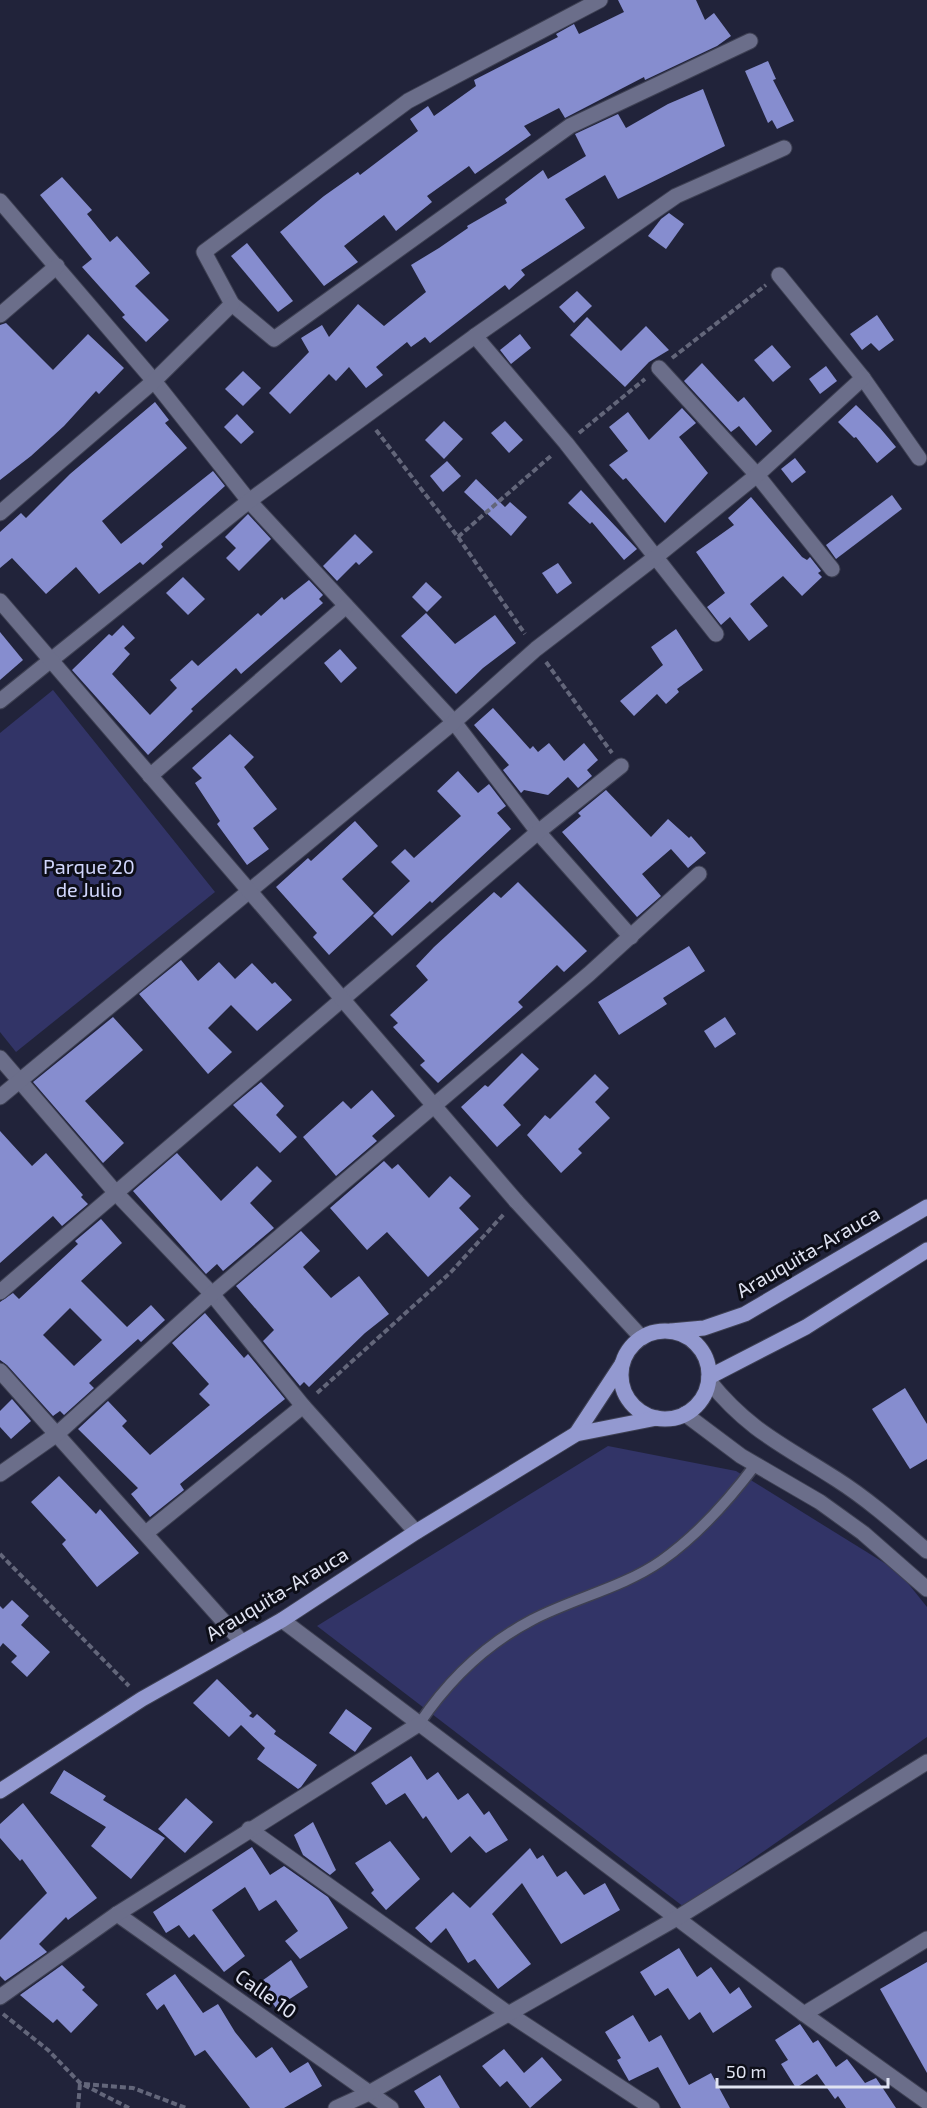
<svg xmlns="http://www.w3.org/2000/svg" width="927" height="2108" viewBox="0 0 927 2108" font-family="'Exo 2',sans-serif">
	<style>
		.green { fill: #323467 }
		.building { fill: #868dcf; fill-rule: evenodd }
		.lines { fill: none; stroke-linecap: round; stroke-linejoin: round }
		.service-casing { stroke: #3e4053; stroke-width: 13 }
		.minor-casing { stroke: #3e4053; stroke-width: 17 }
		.tertiary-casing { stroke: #3e4053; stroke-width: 17 }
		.primary-casing { stroke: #3e4053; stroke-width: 17 }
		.path { stroke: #63667a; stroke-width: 4; stroke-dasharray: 6 3; stroke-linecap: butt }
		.service { stroke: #6b6e8a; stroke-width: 10 }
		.minor { stroke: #6b6e8a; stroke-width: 15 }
		.tertiary { stroke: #6b6e8a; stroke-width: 15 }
		.primary { stroke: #9399d0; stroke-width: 15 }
		.labels { text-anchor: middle; stroke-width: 6; stroke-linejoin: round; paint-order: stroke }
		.park-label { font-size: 20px; fill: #d2d7fd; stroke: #0d0e18 }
		.street-label { font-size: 20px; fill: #e0e3f2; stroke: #0d0e18 }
	</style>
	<rect width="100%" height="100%" fill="#21233a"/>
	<g class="green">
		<polygon points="53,690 215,892 16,1052 0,1032 0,733"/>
		<polygon points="608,1446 736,1471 899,1572 927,1607 927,1737 684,1907 317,1626"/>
	</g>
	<g class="building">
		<polygon points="618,0 696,0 705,20 714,13 731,36 717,46 645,80 644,77 565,118 559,108 524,126 531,135 475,174 469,166 427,196 432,202 396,231 384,215 344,246 358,262 324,286 280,232 324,196 358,172 360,175 418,131 410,119 428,106 434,116 476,86 474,80 558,37 556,34 574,24 579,34 624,12"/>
		<polygon points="768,61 776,79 773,80 794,121 777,129 772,120 768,123 745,71"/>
		<polygon points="703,89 725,146 618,199 605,175 565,199 585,228 521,270 525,275 509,290 505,285 430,343 425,337 411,347 407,342 376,367 383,375 366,388 349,367 336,381 329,374 290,414 269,393 309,352 301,338 322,325 329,337 358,304 384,326 426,292 411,265 439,248 468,228 467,226 507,203 505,199 543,170 548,179 586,156 575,134 618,114 626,128 668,104"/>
		<polygon points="62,177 92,210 87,214 110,242 117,236 150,273 135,286 169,320 146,342 122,317 125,315 82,267 92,259 40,195"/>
		<polygon points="669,213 684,224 666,249 648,236 661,219"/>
		<polygon points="247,243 293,301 278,312 231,256"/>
		<polygon points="577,291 592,306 574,323 559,307"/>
		<polygon points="877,315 894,340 879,351 871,343 862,350 850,334"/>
		<polygon points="587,317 621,351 646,326 669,350 649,362 625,387 570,335"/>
		<polygon points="6,323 53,370 88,334 124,368 99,394 96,391 64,426 31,456 0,480 0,325"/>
		<polygon points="520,334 531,348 511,364 500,350"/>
		<polygon points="772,345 791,367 773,382 754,360"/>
		<polygon points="702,363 738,402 744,397 772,431 756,446 739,426 731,432 684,381"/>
		<polygon points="826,366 837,381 820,394 809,379"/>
		<polygon points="243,371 261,388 243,406 225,389"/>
		<polygon points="155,402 169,420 165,423 187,448 102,521 121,544 213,471 225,486 161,544 163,547 143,565 140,562 99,594 76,567 46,594 12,558 0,568 0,532 21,513 26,518 70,474"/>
		<polygon points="856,405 880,428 896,447 877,463 856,437 854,438 838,422"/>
		<polygon points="682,408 696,423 679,437 708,473 665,523 626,478 623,480 609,465 628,451 609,427 628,412 649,440"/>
		<polygon points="237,414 254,432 241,444 224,427"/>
		<polygon points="444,421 463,439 444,459 425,440"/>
		<polygon points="505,421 523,440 509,453 491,433"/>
		<polygon points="795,458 806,472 792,483 781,469"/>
		<polygon points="447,461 461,476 443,492 430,476"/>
		<polygon points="476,479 505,507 510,502 527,517 511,536 464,492"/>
		<polygon points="581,490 637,549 624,560 592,522 590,524 568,503"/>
		<polygon points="892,495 902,509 836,559 826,545"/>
		<polygon points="751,497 802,557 807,560 810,557 821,571 818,573 822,577 802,596 783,576 750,604 768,626 749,641 730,617 721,625 707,607 725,593 696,552 734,525 728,518"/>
		<polygon points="248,514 271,539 239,571 226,558 236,548 225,537"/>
		<polygon points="355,534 373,552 359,565 356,562 337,581 323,566"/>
		<polygon points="558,563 572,583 557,594 542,573"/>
		<polygon points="183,577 205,599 188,615 166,593"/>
		<polygon points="309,580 323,595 319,599 323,603 241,674 236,668 191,709 193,711 148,755 72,670 109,634 112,636 123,625 135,638 124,648 130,654 112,674 150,715 177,688 170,680 192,660 198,666 258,613 261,616 282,597 284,600"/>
		<polygon points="426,582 442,597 427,612 412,597"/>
		<polygon points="426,613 455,644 495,615 516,643 483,668 456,694 401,636"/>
		<polygon points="676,629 703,670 677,689 679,692 666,704 657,694 634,716 620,701 663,665 651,647"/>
		<polygon points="0,632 23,660 0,680"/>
		<polygon points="340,649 357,668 341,683 324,663"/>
		<polygon points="493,708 530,749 533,746 538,752 549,743 564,761 584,743 598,760 587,770 592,776 578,788 568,777 548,795 524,790 521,793 503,770 509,765 474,725"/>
		<polygon points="230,734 254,757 244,767 277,809 253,828 269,849 247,865 217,824 220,821 195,783 202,778 192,768"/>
		<polygon points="458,771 478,793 489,784 506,806 497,813 511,829 432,903 430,901 392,936 373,916 410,881 391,862 405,849 414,858 461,816 437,791"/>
		<polygon points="606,790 651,837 668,819 689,838 691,836 706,853 688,868 671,849 642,874 661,896 637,917 562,832 581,816 578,813"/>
		<polygon points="355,821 378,846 342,879 374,913 329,955 313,937 317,933 276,887 308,858 311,861"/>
		<polygon points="518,882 587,951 564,972 557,965 518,1002 523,1007 438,1083 420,1065 425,1061 393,1027 398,1023 390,1015 428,980 416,966 434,947 494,892 501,898"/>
		<polygon points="689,946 705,971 663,998 667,1004 619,1035 598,1002"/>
		<polygon points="181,960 198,981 219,962 235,979 252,963 272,984 275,982 292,1000 257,1031 231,1005 208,1028 232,1052 208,1074 139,994"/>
		<polygon points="113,1017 143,1050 85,1101 124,1143 103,1163 33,1082"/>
		<polygon points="725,1017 736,1034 715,1048 704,1031"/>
		<polygon points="522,1053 539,1069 503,1105 521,1125 497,1147 461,1107 485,1085 488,1087"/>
		<polygon points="595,1074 609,1088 595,1102 610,1118 578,1149 582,1153 561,1173 527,1135 545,1115 550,1119"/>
		<polygon points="261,1082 284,1106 276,1115 297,1137 280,1153 233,1105"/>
		<polygon points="372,1090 395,1116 372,1136 377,1141 336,1176 303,1137 343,1101 351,1109"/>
		<polygon points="0,1131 32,1166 46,1153 83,1195 81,1197 88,1204 62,1226 53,1216 0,1263"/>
		<polygon points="177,1153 221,1201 257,1166 272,1181 250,1203 274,1228 223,1271 217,1264 206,1274 133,1191"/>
		<polygon points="384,1161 392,1169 398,1164 429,1198 450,1176 471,1196 459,1208 479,1229 428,1277 387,1232 367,1250 330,1208"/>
		<path d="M 101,1219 L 122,1243 L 81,1281 L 127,1327 L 151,1305 L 165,1320 L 141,1342 L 138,1339 L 89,1383 L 94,1388 L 64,1415 L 60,1411 L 53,1416 L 7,1365 L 0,1360 L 0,1302 L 13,1293 L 19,1299 L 78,1244 L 75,1241 ZM 70,1308 L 102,1340 L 74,1366 L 43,1335 Z"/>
		<polygon points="301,1231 320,1251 303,1267 331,1298 359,1276 389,1314 365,1333 309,1387 304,1382 300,1386 263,1341 274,1330 236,1286"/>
		<polygon points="205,1313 244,1358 248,1354 285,1399 180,1484 184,1490 150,1517 131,1494 138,1488 78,1429 108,1401 127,1421 122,1426 150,1455 210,1405 199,1394 209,1384 172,1343"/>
		<polygon points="905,1388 927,1424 927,1459 910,1469 872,1409"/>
		<polygon points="12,1399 31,1421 11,1439 0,1427 0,1411"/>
		<polygon points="59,1476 96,1514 100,1509 139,1553 97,1587 62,1544 66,1540 31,1502"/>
		<polygon points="12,1600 29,1616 21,1625 50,1652 27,1677 11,1662 17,1656 3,1643 0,1647 0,1606 3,1609"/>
		<polygon points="217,1679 252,1713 249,1716 253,1718 257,1714 276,1731 274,1734 317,1765 301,1787 298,1789 257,1759 265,1748 241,1725 229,1737 193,1703"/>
		<polygon points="346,1709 372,1728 355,1752 329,1733"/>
		<polygon points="411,1756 427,1780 438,1772 458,1800 468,1793 484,1815 489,1811 508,1840 486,1853 470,1836 451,1853 426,1816 423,1819 405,1793 386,1805 371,1783"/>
		<polygon points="64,1770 106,1796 103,1800 165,1838 131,1879 91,1846 106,1827 50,1793"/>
		<polygon points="186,1798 213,1822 185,1853 158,1829"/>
		<polygon points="23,1803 97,1898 68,1920 66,1917 39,1944 47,1952 5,1981 0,1976 0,1940 47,1893 22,1859 20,1861 0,1838 0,1824"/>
		<polygon points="313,1822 336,1870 330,1875 303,1855 294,1835"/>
		<polygon points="390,1841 420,1879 386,1910 371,1893 374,1890 355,1863"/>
		<polygon points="252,1847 270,1875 284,1866 328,1897 348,1928 300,1959 285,1941 298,1931 276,1900 259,1911 245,1887 212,1910 245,1956 224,1972 194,1934 189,1938 179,1925 166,1933 153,1912"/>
		<polygon points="530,1848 537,1859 543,1855 557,1877 566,1871 584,1895 605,1883 620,1910 561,1944 522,1883 492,1914 531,1964 498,1989 475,1959 468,1963 446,1928 431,1943 415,1928 453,1892 470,1908"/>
		<polygon points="679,1948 697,1977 711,1967 730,1994 739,1987 752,2007 713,2033 700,2012 689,2020 668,1988 655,1996 640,1972"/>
		<polygon points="291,1960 308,1987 276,2008 259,1983"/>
		<polygon points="927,1962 927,2073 880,1989"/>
		<polygon points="62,1965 85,1987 82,1990 98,2005 71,2033 57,2019 53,2023 20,1995"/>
		<polygon points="175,1974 203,2013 218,2004 235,2032 256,2058 272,2047 290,2073 308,2062 322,2086 284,2108 250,2108 205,2050 195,2056 164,2004 157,2010 146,1994"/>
		<polygon points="633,2015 649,2042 661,2035 689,2085 711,2073 730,2108 681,2108 658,2067 629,2081 617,2060 621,2058 605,2032"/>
		<polygon points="800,2024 813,2043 818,2040 836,2067 847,2059 865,2083 876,2078 896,2108 846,2108 838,2096 835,2099 817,2074 796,2088 781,2064 788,2060 775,2040"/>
		<polygon points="504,2049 524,2073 542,2057 562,2080 530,2108 507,2081 500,2087 482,2066"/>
		<polygon points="440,2075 460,2108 425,2108 414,2091"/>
	</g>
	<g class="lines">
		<g class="service-casing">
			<path id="service" d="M 419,1724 C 448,1681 486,1644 532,1620 C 574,1598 622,1588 661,1561 C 698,1535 729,1500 756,1464"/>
		</g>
		<g class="minor-casing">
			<g id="minor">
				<polyline points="600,0 408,101 204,252 232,304 274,339 570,126 750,41"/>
				<polyline points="0,201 154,381 249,501 454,722 538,832 631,937"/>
				<polyline points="779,275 863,378 919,458"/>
				<polyline points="0,315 57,266"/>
				<polyline points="475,336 566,443 716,634"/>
				<polyline points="659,368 757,475 832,569"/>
				<polyline points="0,513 154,381 232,304"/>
				<polyline points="0,701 249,501 475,336 676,196 784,148"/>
				<polyline points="150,776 346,606"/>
				<polyline points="0,1058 116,1193 212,1294 303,1406 416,1532"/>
				<polyline points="0,1097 454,722 536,649 657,556 757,475 863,378"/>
				<polyline points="516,1201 642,1338"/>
				<polyline points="0,1292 538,832 621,766"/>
				<polyline points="0,1371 242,1642"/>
				<polyline points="0,1474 57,1434 212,1294 589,974 699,874"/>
				<polyline points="146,1533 303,1406"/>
				<polyline points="282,1620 804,2014 927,2102"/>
				<polyline points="249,1829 509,2014 652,2108"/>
				<polyline points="117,1914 391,2108"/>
				<polyline points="0,1997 117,1914 419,1724"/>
				<polyline points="804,2014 927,1939"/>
				<polyline points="336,2108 369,2093 677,1918 927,1762"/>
			</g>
		</g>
		<g class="tertiary-casing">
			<g id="tertiary">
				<polyline points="0,601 516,1201"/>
				<path d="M 709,1381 C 749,1431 785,1446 836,1479 C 869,1500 898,1526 927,1551"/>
				<polyline points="685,1414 741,1456 820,1502 863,1533 927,1589"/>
			</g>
		</g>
		<g class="primary-casing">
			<g id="primary">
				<polyline points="671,1331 704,1328 745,1314 927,1207"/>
				<circle cx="665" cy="1375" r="44"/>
				<polyline points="709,1377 806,1327 927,1250"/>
				<polyline points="576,1434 622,1364"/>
				<polyline points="0,1791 142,1699 282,1620 416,1532 576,1434 657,1418"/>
			</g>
		</g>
		<g class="path">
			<polyline points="672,358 766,285"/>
			<polyline points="376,430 458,537 525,634"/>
			<polyline points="579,433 645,379"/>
			<polyline points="458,537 552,455"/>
			<polyline points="546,662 612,753"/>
			<polyline points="317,1393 451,1272 504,1214"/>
			<polyline points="0,1554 129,1686"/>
			<polyline points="3,2014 48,2050 80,2083 129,2108"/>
			<polyline points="84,2084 133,2088 186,2108"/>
			<polyline points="78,2108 80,2083"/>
		</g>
		<use href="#service" class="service"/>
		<use href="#minor" class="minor"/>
		<use href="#tertiary" class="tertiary"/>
		<use href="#primary" class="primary"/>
	</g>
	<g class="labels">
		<g class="park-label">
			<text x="89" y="874">Parque 20<tspan x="89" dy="23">de Julio</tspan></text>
		</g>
		<g class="street-label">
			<text transform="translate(808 1252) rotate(-30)" y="7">Arauquita-Arauca</text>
			<text transform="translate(277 1594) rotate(-31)" y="7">Arauquita-Arauca</text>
			<text transform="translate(266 1994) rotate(35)" y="7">Calle 10</text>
		</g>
	</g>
	<path d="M717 2078v9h171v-9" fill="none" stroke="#e0e3f2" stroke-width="3"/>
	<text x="726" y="2078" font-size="18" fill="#e0e3f2" stroke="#0d0e18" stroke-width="4.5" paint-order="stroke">50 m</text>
</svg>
